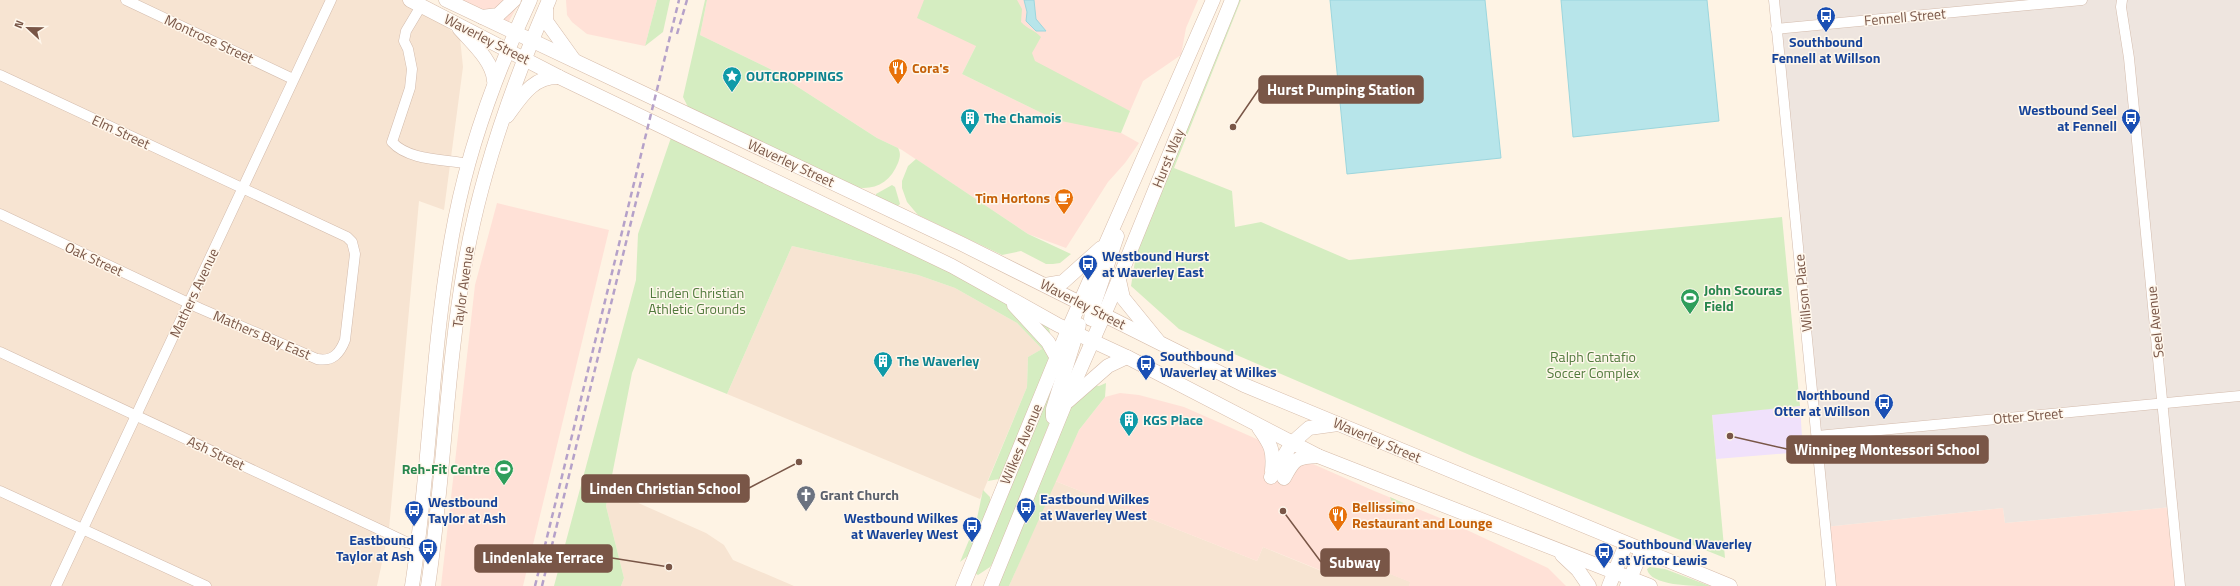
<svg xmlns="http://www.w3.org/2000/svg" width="2240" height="586" viewBox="0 0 2240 586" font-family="'Titillium Web',sans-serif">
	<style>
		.residential { fill: #f7e4d2 }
		.commercial { fill: #ffe1d7 }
		.industrial { fill: #eee5df }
		.education { fill: #f0e1fb }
		.green { fill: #d5edc1 }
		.water { fill: #b7e5ea; stroke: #9cd6dd }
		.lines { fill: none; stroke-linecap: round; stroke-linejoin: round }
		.street-casing { stroke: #d3bbac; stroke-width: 11 }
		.secondary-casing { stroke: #d6bba9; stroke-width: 15 }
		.street { stroke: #fff; stroke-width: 10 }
		.secondary { stroke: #fff; stroke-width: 14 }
		.rail { stroke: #b5a1c9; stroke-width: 2.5; stroke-dasharray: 6 4; stroke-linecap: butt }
		.labels { text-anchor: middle; stroke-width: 3; stroke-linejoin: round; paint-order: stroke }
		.street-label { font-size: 14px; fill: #795647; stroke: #fff7ec }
		.transit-label { font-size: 14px; font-weight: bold; fill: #164399; stroke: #fff7ec; text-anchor: start }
		.food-label { font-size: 14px; font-weight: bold; fill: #c56008; stroke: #fff7ec; text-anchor: start }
		.culture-label { font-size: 14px; font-weight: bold; fill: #0d838f; stroke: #fff7ec; text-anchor: start }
		.leisure-label { font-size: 14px; font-weight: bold; fill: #27864d; stroke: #fff7ec; text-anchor: start }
		.park-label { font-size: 14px; fill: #517a3c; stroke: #fff7ec }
		.worship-label { font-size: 14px; font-weight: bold; fill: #5b616d; stroke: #fff7ec; text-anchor: start }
		.leader { fill: none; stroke: #795647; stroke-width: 1.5 }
		.callout-dot { fill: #795647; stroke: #fff7ec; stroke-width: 1.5 }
		.callout { fill: #795647; stroke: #795647; stroke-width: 1.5 }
		.callout-label { font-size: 15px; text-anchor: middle; font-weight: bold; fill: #fff }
	</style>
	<rect width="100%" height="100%" fill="#fef3e4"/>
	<g class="residential">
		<polygon points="0,0 410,0 421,6 460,38 463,67 444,210 419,201 389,529 377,586 0,586"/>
		<polygon points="792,246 918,275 955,288 1017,323 1042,349 1028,357 1027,387 980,499 727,394"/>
		<polygon points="1055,481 1257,561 1263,547 1336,577 1347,557 1411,582 1409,586 1009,586"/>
		<polygon points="609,490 706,533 724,545 733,560 794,586 621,586 624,578 606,506"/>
	</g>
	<g class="commercial">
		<polygon points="446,0 521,0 505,28"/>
		<polygon points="566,0 657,0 645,46 587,34 572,22 567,15"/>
		<polygon points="707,0 1198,0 1186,28 1181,55 1143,81 1130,111 976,46 962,74 1056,120 1116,130 1139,143 1125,163 1108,182 1066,248 1028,234 902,150 877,138 770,69 700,35"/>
		<polygon points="497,203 609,230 523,586 441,586 475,285"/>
		<polygon points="1120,393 1139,395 1184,407 1372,490 1452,523 1548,568 1566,586 1409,586 1410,582 1347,557 1337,577 1263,547 1257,561 1055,481 1079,430 1105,397"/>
		<polygon points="2172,507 2180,586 1831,586 1825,527 2003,508 2005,523"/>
	</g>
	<polygon class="industrial" points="1774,0 2240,0 2240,586 2180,586 2172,507 2005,523 2003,508 1825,527"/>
	<polygon class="education" points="1800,406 1803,452 1716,459 1712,414"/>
	<g class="green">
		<polygon points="657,0 670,0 663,32 645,46"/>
		<path d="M 705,0 L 707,0 L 700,35 L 770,69 L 877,138 L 898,148 C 901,153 900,158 898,163 C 890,183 874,191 854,187 L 688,107 L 683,97 Z"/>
		<path d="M 924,0 L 1017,0 L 1022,9 L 1021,22 C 1027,29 1035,30 1041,37 L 1032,53 L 1035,61 L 1130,111 L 1121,133 L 1056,120 L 962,74 L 976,46 L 917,18 Z"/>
		<polygon points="1238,0 1241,0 1174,168 1232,191 1235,227 1261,222 1349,260 1782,217 1800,406 1712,415 1725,558 1472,456 1218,347 1179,329 1131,286 1135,261 1132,260"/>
		<path d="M 675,126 L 1045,320 C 1053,334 1052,346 1048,362 L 999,479 L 988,481 L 1027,387 L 1028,357 L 1042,349 L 1017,323 L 955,288 L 918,275 L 792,246 L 727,394 L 638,358 L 632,373 L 606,506 L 624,578 L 621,586 L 554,586 L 636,280 L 638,234 Z"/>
		<polygon points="916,159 1028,234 1071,254 1060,263 1053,264 1046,264 1021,251 1002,255 918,215 907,202 902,188 902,181 908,166"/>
		<polygon points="892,185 895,187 900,204 897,207 876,197 876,194"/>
		<polygon points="1070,339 1081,344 994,561 990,567 978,575 974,573"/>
		<polygon points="1106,383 1105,397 1079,430 1009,586 996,586 1066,416 1074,403 1093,385 1099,386"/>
		<polygon points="983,490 990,497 990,505 969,555 960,562 976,523"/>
		<polygon points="1390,497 1412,507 1412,508 1404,513 1395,510"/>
		<path d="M 1650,567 L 1665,569 L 1710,586 C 1693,586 1650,586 1647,569 Z"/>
	</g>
	<g class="water">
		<polygon points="1024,0 1034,0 1036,19 1046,31 1036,31 1026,21 1027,12"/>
		<polygon points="1330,0 1485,0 1501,158 1347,174"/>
		<polygon points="1561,0 1707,0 1719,121 1573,137"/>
	</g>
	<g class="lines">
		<g class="street-casing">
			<g id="street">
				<polyline points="126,0 293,79"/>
				<polyline points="1774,0 1831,586"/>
				<polyline points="2122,0 2121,7 2129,58 2180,586"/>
				<path d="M 421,6 L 406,31 L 404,41 L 408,49 L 412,69 L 410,88 L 392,142 C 409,161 445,159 469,164"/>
				<polyline points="1776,29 2082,0"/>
				<path d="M 0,75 L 347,237 L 352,242 L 355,254 L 345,340 C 340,353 333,362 317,359 L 199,308 L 0,214"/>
				<polyline points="0,352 385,532 406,542 434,548"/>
				<polyline points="1817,436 2240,396"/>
				<polyline points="0,491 206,586"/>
				<polyline points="56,586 331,0"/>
			</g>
		</g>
		<g class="secondary-casing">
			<g id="secondary">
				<polyline points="410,0 559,77 952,266 1058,325 1127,357 1318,456 1650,586"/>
				<polyline points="446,0 962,244 1244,385 1730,586"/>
				<polyline points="546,8 546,21 574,60"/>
				<polyline points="482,17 498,15 514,0"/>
				<path d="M 459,28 C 472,43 493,61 494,81"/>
				<path d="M 507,116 C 521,97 533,76 559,77"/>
				<polyline points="1119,280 1123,298 1158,341"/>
				<polyline points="1045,285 1063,282 1101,248"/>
				<polyline points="1014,305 1048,342 1057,358"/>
				<polyline points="1091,319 1092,310 1117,236"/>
				<polyline points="1068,401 1108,366 1127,357"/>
				<polyline points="1053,417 1053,409 1079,325"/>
				<path d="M 1259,428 C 1271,445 1274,450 1272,471"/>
				<polyline points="1271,477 1292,443 1309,428 1338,424"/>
				<path d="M 1284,478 C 1294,459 1296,457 1318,456"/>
				<polyline points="1562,555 1578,570 1589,586"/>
				<path d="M 412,586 C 431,465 431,341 455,220 C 470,143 497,71 530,0"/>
				<path d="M 428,586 C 444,479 446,371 465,264 C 481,172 512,85 549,0"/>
				<polyline points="963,586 1068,330 1213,0"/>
				<polyline points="991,586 1065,404 1110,301 1232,0"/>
				<polyline points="1609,586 1626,544"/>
				<polyline points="1627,586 1642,550"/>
			</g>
		</g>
		<use href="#street" class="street"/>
		<use href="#secondary" class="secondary"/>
		<g class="rail">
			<polyline points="677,34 687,0"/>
			<polyline points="535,586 679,0"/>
			<polyline points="542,586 643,173"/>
		</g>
	</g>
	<defs>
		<g id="bus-pin" transform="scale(1)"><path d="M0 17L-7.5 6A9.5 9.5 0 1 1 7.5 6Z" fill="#1a4fb4" stroke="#fff7ec"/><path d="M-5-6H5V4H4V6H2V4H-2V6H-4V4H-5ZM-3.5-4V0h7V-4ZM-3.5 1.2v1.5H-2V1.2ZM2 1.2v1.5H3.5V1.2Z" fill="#fff"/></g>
		<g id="restaurant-pin" transform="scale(1)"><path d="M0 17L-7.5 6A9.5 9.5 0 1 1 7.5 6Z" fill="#e8710a" stroke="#fff7ec"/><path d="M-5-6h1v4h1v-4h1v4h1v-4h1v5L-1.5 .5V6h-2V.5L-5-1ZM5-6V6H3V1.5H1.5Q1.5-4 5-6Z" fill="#fff"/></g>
		<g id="sight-pin" transform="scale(1)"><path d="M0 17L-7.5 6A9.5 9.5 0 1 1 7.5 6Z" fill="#0f9aa8" stroke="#fff7ec"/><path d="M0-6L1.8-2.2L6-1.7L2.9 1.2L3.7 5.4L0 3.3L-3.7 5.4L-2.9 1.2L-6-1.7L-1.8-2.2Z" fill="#fff"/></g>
		<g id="building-pin" transform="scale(1)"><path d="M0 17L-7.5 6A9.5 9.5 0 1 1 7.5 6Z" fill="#0f9aa8" stroke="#fff7ec"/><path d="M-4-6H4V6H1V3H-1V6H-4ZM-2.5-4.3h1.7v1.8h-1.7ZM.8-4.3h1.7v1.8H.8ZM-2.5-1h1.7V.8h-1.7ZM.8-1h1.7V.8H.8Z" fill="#fff"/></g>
		<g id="cafe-pin" transform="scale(1)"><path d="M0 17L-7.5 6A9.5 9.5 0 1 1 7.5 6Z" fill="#e8710a" stroke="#fff7ec"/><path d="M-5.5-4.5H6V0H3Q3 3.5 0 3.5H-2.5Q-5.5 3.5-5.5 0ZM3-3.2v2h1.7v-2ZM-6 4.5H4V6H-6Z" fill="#fff"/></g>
		<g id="stadium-pin" transform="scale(1)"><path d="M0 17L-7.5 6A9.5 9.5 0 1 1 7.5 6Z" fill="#2e9e5b" stroke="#fff7ec"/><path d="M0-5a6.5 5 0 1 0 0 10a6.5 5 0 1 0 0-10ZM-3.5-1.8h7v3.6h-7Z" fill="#fff"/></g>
		<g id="church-pin" transform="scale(1)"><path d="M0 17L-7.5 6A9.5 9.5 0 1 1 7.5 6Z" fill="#6b7280" stroke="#fff7ec"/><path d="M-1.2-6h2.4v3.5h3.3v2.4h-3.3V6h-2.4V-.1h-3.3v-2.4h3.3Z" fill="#fff"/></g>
	</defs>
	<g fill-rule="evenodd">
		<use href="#bus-pin" x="1826" y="16"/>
		<use href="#restaurant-pin" x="898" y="68"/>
		<use href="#sight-pin" x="732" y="76"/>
		<use href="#building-pin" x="970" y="118"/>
		<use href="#bus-pin" x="2131" y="118"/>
		<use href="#cafe-pin" x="1064" y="198"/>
		<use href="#bus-pin" x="1088" y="264"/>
		<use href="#stadium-pin" x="1690" y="298"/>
		<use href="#building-pin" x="883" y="361"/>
		<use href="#bus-pin" x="1146" y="364"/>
		<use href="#bus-pin" x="1884" y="403"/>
		<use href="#building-pin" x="1129" y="420"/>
		<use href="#stadium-pin" x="504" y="469"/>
		<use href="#church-pin" x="806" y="495"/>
		<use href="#bus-pin" x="1026" y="507"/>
		<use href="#bus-pin" x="414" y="510"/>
		<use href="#restaurant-pin" x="1338" y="515"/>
		<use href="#bus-pin" x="972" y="526"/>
		<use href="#bus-pin" x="428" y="548"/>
		<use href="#bus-pin" x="1604" y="552"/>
	</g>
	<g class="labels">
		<g class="street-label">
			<text transform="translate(1905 17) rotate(-5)" y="5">Fennell Street</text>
			<text transform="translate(209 39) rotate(25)" y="5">Montrose Street</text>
			<text transform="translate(487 39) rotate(27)" y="5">Waverley Street</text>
			<text transform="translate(121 132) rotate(25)" y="5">Elm Street</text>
			<text transform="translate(1168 158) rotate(-68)" y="5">Hurst Way</text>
			<text transform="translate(791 163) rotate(25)" y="5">Waverley Street</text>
			<text transform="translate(94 259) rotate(25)" y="5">Oak Street</text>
			<text transform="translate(463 287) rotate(-82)" y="5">Taylor Avenue</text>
			<text transform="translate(194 293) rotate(-65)" y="5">Mathers Avenue</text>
			<text transform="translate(1803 293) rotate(-96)" y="5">Willson Place</text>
			<text transform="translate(1083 304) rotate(27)" y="5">Waverley Street</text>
			<text transform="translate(2155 322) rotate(-96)" y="5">Seel Avenue</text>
			<text transform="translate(262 335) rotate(23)" y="5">Mathers Bay East</text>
			<text transform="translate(2028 416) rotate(-5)" y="5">Otter Street</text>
			<text transform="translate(1377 440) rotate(23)" y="5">Waverley Street</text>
			<text transform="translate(1021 444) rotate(-67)" y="5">Wilkes Avenue</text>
			<text transform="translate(216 453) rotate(25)" y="5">Ash Street</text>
		</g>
		<g class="transit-label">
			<text x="1826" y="47" text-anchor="middle">Southbound<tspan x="1826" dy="16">Fennell at Willson</tspan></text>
			<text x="2117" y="115" text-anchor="end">Westbound Seel<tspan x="2117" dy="16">at Fennell</tspan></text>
			<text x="1102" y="261">Westbound Hurst<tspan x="1102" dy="16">at Waverley East</tspan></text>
			<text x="1160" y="361">Southbound<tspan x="1160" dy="16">Waverley at Wilkes</tspan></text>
			<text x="1870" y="400" text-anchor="end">Northbound<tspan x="1870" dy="16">Otter at Willson</tspan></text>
			<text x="1040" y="504">Eastbound Wilkes<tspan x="1040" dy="16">at Waverley West</tspan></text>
			<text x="428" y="507">Westbound<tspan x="428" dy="16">Taylor at Ash</tspan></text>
			<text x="958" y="523" text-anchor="end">Westbound Wilkes<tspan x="958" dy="16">at Waverley West</tspan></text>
			<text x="414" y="545" text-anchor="end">Eastbound<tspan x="414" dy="16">Taylor at Ash</tspan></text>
			<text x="1618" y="549">Southbound Waverley<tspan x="1618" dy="16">at Victor Lewis</tspan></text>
		</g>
		<g class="food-label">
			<text x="912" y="73">Cora's</text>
			<text x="1050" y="203" text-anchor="end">Tim Hortons</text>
			<text x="1352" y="512">Bellissimo<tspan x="1352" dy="16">Restaurant and Lounge</tspan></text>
		</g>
		<g class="culture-label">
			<text x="746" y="81">OUTCROPPINGS</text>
			<text x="984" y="123">The Chamois</text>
			<text x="897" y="366">The Waverley</text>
			<text x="1143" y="425">KGS Place</text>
		</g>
		<g class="leisure-label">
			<text x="1704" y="295">John Scouras<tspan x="1704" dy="16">Field</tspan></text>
			<text x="490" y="474" text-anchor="end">Reh-Fit Centre</text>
		</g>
		<g class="park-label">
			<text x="697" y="298">Linden Christian<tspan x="697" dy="16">Athletic Grounds</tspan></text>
			<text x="1593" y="362">Ralph Cantafio<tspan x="1593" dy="16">Soccer Complex</tspan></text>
		</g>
		<g class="worship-label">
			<text x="820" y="500">Grant Church</text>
		</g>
	</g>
	<path class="leader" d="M1233 127L1259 89M1730 436L1787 449M799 462L749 488M669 567L612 558M1283 511L1321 562"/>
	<g class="callout-dot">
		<circle cx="1233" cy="127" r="4"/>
		<circle cx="1730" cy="436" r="4"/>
		<circle cx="799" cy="462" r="4"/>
		<circle cx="669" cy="567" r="4"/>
		<circle cx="1283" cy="511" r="4"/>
	</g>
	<g class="callout">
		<rect x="1259" y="76" width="164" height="27" rx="4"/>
		<rect x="1787" y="436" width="201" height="27" rx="4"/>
		<rect x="582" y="475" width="167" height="27" rx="4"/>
		<rect x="475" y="545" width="137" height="27" rx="4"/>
		<rect x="1321" y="549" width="68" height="27" rx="4"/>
	</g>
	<g class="callout-label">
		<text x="1341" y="95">Hurst Pumping Station</text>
		<text x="1887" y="455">Winnipeg Montessori School</text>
		<text x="665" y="494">Linden Christian School</text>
		<text x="543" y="563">Lindenlake Terrace</text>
		<text x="1355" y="568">Subway</text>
	</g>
	<g transform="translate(28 28) rotate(292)" stroke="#fff7ec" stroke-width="3" paint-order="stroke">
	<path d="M0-3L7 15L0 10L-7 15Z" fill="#795647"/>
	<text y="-6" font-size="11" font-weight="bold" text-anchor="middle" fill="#795647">N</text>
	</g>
</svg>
